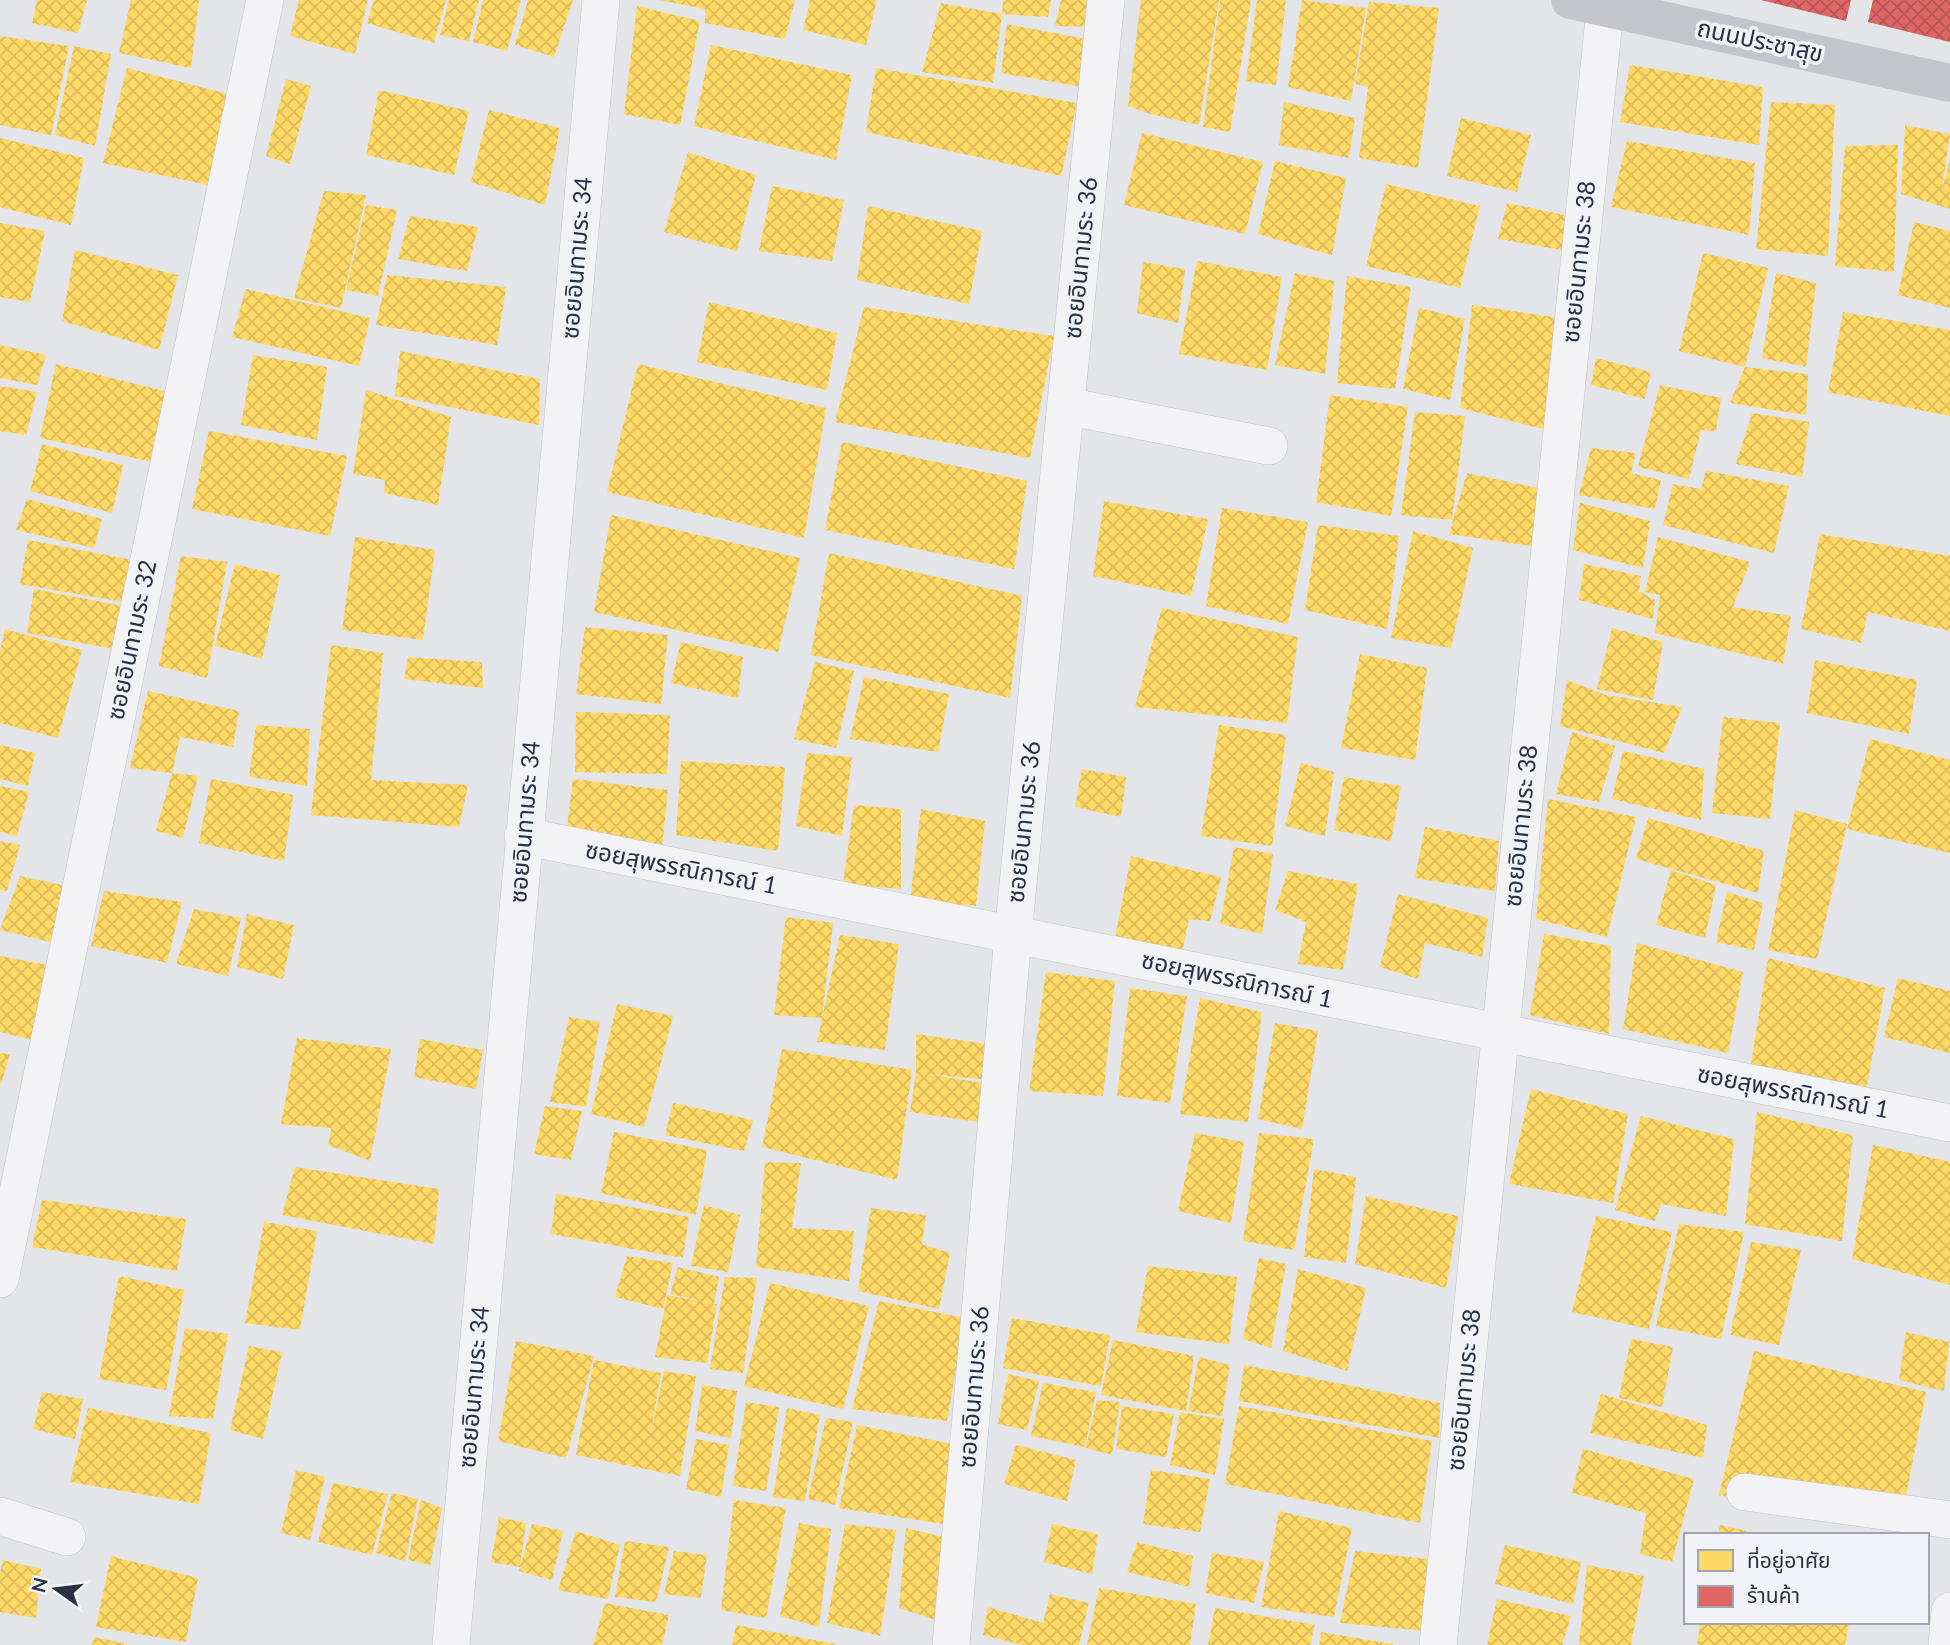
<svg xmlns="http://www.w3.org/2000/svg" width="1950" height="1645" viewBox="0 0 1950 1645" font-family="Lato,'Noto Sans Thai',sans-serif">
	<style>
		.homes { fill: url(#homes-cross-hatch) }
		.shops { fill: url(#shops-cross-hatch) }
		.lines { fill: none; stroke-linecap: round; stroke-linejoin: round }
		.street-casing { stroke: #c1c3c7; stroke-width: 38 }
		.street { stroke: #f3f3f5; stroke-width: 37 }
		.secondary { stroke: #c3c5ca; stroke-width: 38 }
		.labels { text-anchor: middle; stroke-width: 7; stroke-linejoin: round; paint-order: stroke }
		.street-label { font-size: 24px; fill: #283043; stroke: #f1f3f8 }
	</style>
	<defs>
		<pattern id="homes-cross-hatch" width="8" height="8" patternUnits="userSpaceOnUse" patternTransform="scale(1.75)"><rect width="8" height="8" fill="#ffd966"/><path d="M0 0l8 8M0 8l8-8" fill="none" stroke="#dbbb5a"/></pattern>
		<pattern id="shops-cross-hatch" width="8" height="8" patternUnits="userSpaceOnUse" patternTransform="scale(1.75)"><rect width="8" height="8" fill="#e06666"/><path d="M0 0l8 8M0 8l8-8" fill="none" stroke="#b65456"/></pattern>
	</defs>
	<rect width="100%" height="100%" fill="#e3e5e9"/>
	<g class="homes">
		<polygon points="37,0 87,0 78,33 32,23"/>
		<polygon points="131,0 199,0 191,68 119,53"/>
		<polygon points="299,0 368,0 355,54 290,36"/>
		<polygon points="374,0 446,0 434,43 367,23"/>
		<polygon points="449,0 479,0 469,41 440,35"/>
		<polygon points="483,0 521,0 507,51 473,42"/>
		<polygon points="528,0 573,0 554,57 515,45"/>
		<polygon points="659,0 795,0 785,39 705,23 705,9"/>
		<polygon points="810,0 877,0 866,45 803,30"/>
		<polygon points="1003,0 1051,0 1048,17 1002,14"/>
		<polygon points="1061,0 1097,0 1094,27 1055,26"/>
		<polygon points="1141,0 1219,0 1199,125 1150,114 1128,106"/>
		<polygon points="1220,0 1251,0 1230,132 1203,127"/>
		<polygon points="1257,0 1286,0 1276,85 1246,81"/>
		<polygon points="1302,0 1366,8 1351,101 1288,87"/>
		<polygon points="1369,2 1439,8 1418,168 1359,158 1368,87 1355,84"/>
		<polygon points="941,3 1002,14 993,83 922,72"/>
		<polygon points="637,6 700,21 680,125 624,114"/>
		<polygon points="1007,24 1091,40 1083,87 1001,73"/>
		<polygon points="0,36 69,46 51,135 0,125"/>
		<polygon points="711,45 852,75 836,160 694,126"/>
		<polygon points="74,46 111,54 95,146 55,135"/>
		<polygon points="1630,65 1763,87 1759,145 1620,122"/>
		<polygon points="127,68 236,96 213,186 103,163"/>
		<polygon points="876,68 1077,103 1061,176 866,132"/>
		<polygon points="286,79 311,86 290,164 266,156"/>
		<polygon points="379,90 469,111 454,175 366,155"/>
		<polygon points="1284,102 1355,118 1349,158 1279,145"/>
		<polygon points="1771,102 1835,105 1828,256 1756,249"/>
		<polygon points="489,110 560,128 545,205 471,182"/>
		<polygon points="1461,118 1531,135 1517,192 1447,176"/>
		<polygon points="1905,125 1950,134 1942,189 1950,160 1950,209 1901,194"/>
		<polygon points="1142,133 1263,162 1245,234 1124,205"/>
		<polygon points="0,138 84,158 71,225 0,207"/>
		<polygon points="1627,141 1755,163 1749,235 1611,207"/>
		<polygon points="1898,145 1894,272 1835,266 1845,146"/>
		<polygon points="688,152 756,175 737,251 664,232"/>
		<polygon points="1275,161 1346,178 1332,255 1258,234"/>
		<polygon points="1386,184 1480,206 1460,288 1366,266"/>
		<polygon points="772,186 844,200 832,261 759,251"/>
		<polygon points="324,191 366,195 341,308 294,298"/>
		<polygon points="1507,203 1574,217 1567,251 1498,239"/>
		<polygon points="366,205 397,210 378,296 346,290"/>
		<polygon points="868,206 982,231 969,304 857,280"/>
		<polygon points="410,216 478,227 467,271 398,259"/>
		<polygon points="1914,222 1950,231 1950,308 1898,295"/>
		<polygon points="0,223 45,231 30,302 0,297"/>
		<polygon points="75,250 178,275 159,350 62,321"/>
		<polygon points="1703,253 1768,268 1745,367 1679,351"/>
		<polygon points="1197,261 1282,277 1267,370 1179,354"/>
		<polygon points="1143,262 1185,269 1178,323 1137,313"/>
		<polygon points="1295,273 1334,281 1325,374 1275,365"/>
		<polygon points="1776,273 1816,283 1806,367 1762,358"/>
		<polygon points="387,275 506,287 497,345 376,325"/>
		<polygon points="1347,276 1411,287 1395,389 1337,383"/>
		<polygon points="246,289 370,318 359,366 232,337"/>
		<polygon points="709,302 837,333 827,390 697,362"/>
		<polygon points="1472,305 1560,318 1547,430 1460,408"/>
		<polygon points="864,307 1054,336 1030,458 835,422"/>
		<polygon points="1419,308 1465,319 1450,400 1403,389"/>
		<polygon points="1843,312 1950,330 1950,416 1828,392"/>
		<polygon points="0,345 46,355 37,385 0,378"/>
		<polygon points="400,351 540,379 539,425 395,396"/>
		<polygon points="253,355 327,367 317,440 241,425"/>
		<polygon points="1596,358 1651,372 1645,399 1591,385"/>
		<polygon points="56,364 168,392 153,462 40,438"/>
		<polygon points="638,364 826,408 804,538 607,492"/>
		<polygon points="1745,367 1808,374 1806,415 1730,403"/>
		<polygon points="1660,385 1721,398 1716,431 1701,430 1689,479 1638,467"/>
		<polygon points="0,386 37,392 26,435 0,431"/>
		<polygon points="366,390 451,417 438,505 384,493 385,480 353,474"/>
		<polygon points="1330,395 1408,407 1391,516 1316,502"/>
		<polygon points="1415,412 1465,416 1452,520 1401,515"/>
		<polygon points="1752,413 1809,422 1802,477 1736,464"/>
		<polygon points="209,431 347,456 330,536 192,509"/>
		<polygon points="842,442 1027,481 1014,569 825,530"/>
		<polygon points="42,444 123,465 112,513 30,491"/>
		<polygon points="1591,448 1636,453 1631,473 1661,480 1655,509 1579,495"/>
		<polygon points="1706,471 1789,486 1774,553 1663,525 1673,484 1701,489"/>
		<polygon points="1467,473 1547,490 1538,547 1449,534"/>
		<polygon points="27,499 102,519 94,548 16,530"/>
		<polygon points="1104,501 1208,519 1191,596 1093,576"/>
		<polygon points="1580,503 1650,521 1643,568 1573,550"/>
		<polygon points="1222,508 1308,522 1288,624 1206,606"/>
		<polygon points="611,515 800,558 778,652 594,612"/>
		<polygon points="1318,525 1399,536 1387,629 1305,610"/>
		<polygon points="1413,531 1473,548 1451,648 1391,638"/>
		<polygon points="1820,534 1950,556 1950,631 1868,612 1861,643 1801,629"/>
		<polygon points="355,537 435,550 423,640 342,630"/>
		<polygon points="1658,537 1750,562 1733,607 1791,616 1783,664 1655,633 1660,595 1645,592"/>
		<polygon points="28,540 138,561 129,603 20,584"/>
		<polygon points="829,553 1022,596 1010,698 811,655"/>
		<polygon points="181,556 227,562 207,678 159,666"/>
		<polygon points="235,564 280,575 262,659 215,646"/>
		<polygon points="1584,564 1641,576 1639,591 1655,600 1653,619 1579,600"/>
		<polygon points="34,589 128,607 120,650 27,633"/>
		<polygon points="1162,608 1298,637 1287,723 1135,707"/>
		<polygon points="585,627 668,635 661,704 576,694"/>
		<polygon points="1612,628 1663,642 1653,700 1597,689"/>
		<polygon points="5,629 82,650 58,738 0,723 0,651"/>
		<polygon points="681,642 743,657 738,698 671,683"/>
		<polygon points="331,645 383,653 371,780 468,785 459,827 311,815"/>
		<polygon points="1360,654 1427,668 1415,760 1341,748"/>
		<polygon points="408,657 482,662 483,688 404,679"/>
		<polygon points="1815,660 1917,680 1909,734 1807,713"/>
		<polygon points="815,662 854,671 836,748 794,739"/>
		<polygon points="864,677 949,694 938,752 850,739"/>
		<polygon points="1567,680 1606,695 1682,707 1664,753 1560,726"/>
		<polygon points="148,691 239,711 233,747 180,737 172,773 130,768"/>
		<polygon points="576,712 670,715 667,774 575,772"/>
		<polygon points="1723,717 1780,723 1770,819 1712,813"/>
		<polygon points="256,725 310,729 307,786 249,777"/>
		<polygon points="1219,725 1286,735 1272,846 1201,836"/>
		<polygon points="1572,732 1615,746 1599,802 1556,794"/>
		<polygon points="1870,739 1950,760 1950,853 1847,829"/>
		<polygon points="0,745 35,753 28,786 0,779"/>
		<polygon points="1623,751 1704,769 1701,820 1612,799"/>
		<polygon points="807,753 852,757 842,836 796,826"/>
		<polygon points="681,761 785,767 778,851 676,835"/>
		<polygon points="1301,763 1334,772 1325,836 1285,826"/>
		<polygon points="1082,769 1126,777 1121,817 1075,807"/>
		<polygon points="172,773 198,776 183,838 156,831"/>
		<polygon points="1344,777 1401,786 1391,841 1334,830"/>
		<polygon points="211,779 293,795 284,861 199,843"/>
		<polygon points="573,779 668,790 662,847 566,836"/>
		<polygon points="0,786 29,792 17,836 0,832"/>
		<polygon points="1548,799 1636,817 1607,937 1536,919"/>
		<polygon points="854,805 901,809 901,889 843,884"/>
		<polygon points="921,809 985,821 976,906 910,900"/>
		<polygon points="1795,810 1847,824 1817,959 1768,950"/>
		<polygon points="1648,818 1764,851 1758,893 1636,859"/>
		<polygon points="1425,827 1499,841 1495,891 1415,878"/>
		<polygon points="0,841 20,845 7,891 0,890"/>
		<polygon points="1234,847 1273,854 1262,934 1220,924"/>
		<polygon points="1131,856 1221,877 1210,921 1189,919 1181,957 1115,938"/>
		<polygon points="1671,870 1716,885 1705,938 1656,925"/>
		<polygon points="1288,871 1358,884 1343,970 1298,964 1306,922 1275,910"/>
		<polygon points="20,876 72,887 59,944 0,930"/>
		<polygon points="104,891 182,902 167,963 91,946"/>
		<polygon points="1727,892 1763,903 1754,950 1716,942"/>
		<polygon points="1398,894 1488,918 1482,957 1425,943 1418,979 1380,967"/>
		<polygon points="194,909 241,918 228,976 176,964"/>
		<polygon points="247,914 294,925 283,979 237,967"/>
		<polygon points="786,917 833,923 822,1018 774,1015"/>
		<polygon points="1544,934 1611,946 1609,1034 1530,1015"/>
		<polygon points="840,935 899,944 885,1050 817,1042"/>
		<polygon points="1637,943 1743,972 1728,1053 1623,1029"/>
		<polygon points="0,956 53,966 37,1041 0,1032"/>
		<polygon points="1768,958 1885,988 1866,1091 1751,1064"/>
		<polygon points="1046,972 1115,981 1103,1096 1029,1091"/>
		<polygon points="1898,978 1950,991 1950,1053 1884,1037"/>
		<polygon points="1130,988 1187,996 1170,1103 1117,1096"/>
		<polygon points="1200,998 1262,1012 1248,1122 1180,1114"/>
		<polygon points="617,1004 673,1016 644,1127 591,1114"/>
		<polygon points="569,1017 600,1022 586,1107 550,1102"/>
		<polygon points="1275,1023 1318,1031 1302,1129 1258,1119"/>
		<polygon points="916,1034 994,1045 990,1080 926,1074 990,1084 985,1123 910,1112 916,1072"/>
		<polygon points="297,1038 391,1049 370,1161 328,1145 331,1128 281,1124"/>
		<polygon points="420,1039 483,1050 476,1089 414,1077"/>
		<polygon points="782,1049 912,1070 897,1180 762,1147"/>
		<polygon points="0,1053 10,1054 1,1084 0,1084"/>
		<polygon points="1531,1089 1628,1114 1613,1203 1509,1184"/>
		<polygon points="673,1103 753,1120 744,1151 665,1135"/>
		<polygon points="545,1106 582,1111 571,1160 534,1154"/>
		<polygon points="1757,1112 1853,1135 1842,1241 1745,1224"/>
		<polygon points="1641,1116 1734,1139 1726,1216 1661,1204 1655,1221 1615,1210"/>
		<polygon points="614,1132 707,1150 696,1215 601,1193"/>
		<polygon points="1195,1133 1244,1142 1231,1223 1178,1211"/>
		<polygon points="1259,1133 1314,1139 1294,1250 1243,1241"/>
		<polygon points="1873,1145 1950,1162 1950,1285 1852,1259"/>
		<polygon points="765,1162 801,1163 792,1228 854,1231 849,1281 756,1267"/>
		<polygon points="295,1167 439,1189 434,1244 282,1215"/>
		<polygon points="1314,1169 1356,1177 1346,1263 1304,1257"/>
		<polygon points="556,1194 689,1217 683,1258 551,1234"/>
		<polygon points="1366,1196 1458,1216 1446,1288 1355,1264"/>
		<polygon points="42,1200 186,1219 177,1271 32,1247"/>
		<polygon points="704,1205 740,1215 728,1272 691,1266"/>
		<polygon points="871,1208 926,1215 922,1244 950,1253 939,1309 858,1291"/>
		<polygon points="1596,1216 1672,1232 1649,1329 1572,1312"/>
		<polygon points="264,1222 317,1231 300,1330 245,1323"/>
		<polygon points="1679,1224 1744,1232 1721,1339 1656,1326"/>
		<polygon points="1751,1242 1801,1250 1779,1345 1730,1335"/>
		<polygon points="627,1256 673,1263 663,1309 615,1297"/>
		<polygon points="1259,1258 1286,1264 1271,1348 1243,1339"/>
		<polygon points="1148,1266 1237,1277 1229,1344 1136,1332"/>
		<polygon points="678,1267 719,1277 714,1304 717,1304 707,1363 655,1357 667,1295 710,1303 670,1294"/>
		<polygon points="1298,1269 1366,1288 1347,1371 1283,1351"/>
		<polygon points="119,1276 184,1290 166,1390 99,1379"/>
		<polygon points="725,1277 757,1278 743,1373 710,1369"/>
		<polygon points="770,1283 869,1306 843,1409 744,1386"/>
		<polygon points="879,1301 965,1318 947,1421 852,1409"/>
		<polygon points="1012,1318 1110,1335 1101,1386 1003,1368"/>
		<polygon points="185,1328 228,1334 213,1419 169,1416"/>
		<polygon points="1906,1332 1949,1342 1944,1391 1899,1380"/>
		<polygon points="1631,1339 1673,1347 1662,1407 1619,1398"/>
		<polygon points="1113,1340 1194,1356 1186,1411 1101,1395"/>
		<polygon points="516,1341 594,1356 566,1458 498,1441"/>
		<polygon points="249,1346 282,1352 263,1439 230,1430"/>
		<polygon points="1754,1351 1926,1392 1900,1528 1719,1495"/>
		<polygon points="1199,1357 1230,1365 1222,1416 1188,1411"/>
		<polygon points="594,1360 661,1373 650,1438 664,1371 696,1376 680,1476 576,1455"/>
		<polygon points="1244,1365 1440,1403 1439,1438 1239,1401"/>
		<polygon points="1008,1374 1039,1381 1027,1430 998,1424"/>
		<polygon points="1043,1383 1096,1392 1085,1447 1031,1436"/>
		<polygon points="702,1385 737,1391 731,1438 695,1431"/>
		<polygon points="42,1392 83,1399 75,1439 33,1429"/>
		<polygon points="1601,1394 1707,1425 1703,1458 1590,1433"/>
		<polygon points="1097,1400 1120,1402 1112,1455 1086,1448"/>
		<polygon points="746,1402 779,1407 766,1491 733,1486"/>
		<polygon points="1122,1406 1174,1414 1166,1457 1116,1449"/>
		<polygon points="1239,1406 1432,1441 1420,1523 1225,1484"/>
		<polygon points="88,1408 211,1433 199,1504 70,1482"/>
		<polygon points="787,1408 820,1415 805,1501 773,1497"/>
		<polygon points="1180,1412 1224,1419 1215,1475 1170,1465"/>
		<polygon points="826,1418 853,1422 835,1505 808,1499"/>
		<polygon points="857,1425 958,1445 944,1524 839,1508"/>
		<polygon points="696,1439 729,1445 721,1497 686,1489"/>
		<polygon points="1016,1445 1076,1460 1067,1501 1004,1484"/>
		<polygon points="1583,1449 1694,1479 1672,1562 1640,1554 1646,1513 1572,1493"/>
		<polygon points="296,1470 325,1477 310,1540 281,1533"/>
		<polygon points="1151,1470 1210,1479 1200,1532 1143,1524"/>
		<polygon points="333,1483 388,1494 372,1555 318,1542"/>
		<polygon points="392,1493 418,1499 405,1561 376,1553"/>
		<polygon points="421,1500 442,1508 430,1565 408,1560"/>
		<polygon points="734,1500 786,1508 766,1618 721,1610"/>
		<polygon points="1279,1511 1352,1528 1334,1617 1261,1607"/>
		<polygon points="499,1517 526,1523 520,1567 491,1562"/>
		<polygon points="799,1523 831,1529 819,1627 780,1616"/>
		<polygon points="532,1524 563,1531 552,1580 519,1571"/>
		<polygon points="845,1524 896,1530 880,1636 827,1623"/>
		<polygon points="1052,1524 1098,1534 1092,1574 1044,1562"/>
		<polygon points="1720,1525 1760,1534 1760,1535 1718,1535"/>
		<polygon points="906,1528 951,1539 936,1620 899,1608"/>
		<polygon points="576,1531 620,1545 608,1599 558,1590"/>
		<polygon points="625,1541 669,1547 656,1602 615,1597"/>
		<polygon points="1137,1542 1193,1556 1189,1587 1127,1572"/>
		<polygon points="1505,1545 1581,1562 1573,1604 1495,1584"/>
		<polygon points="674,1551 707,1555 701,1598 664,1594"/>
		<polygon points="1355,1551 1427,1559 1426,1631 1340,1623"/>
		<polygon points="1212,1553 1264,1562 1254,1603 1205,1593"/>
		<polygon points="111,1556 198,1578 186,1642 96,1627"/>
		<polygon points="3,1560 41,1569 36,1618 0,1612 0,1574"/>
		<polygon points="1587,1565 1644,1576 1631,1645 1579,1645"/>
		<polygon points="1099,1588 1196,1604 1190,1645 1087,1645"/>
		<polygon points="1050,1594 1089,1603 1079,1645 1022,1645 983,1635 988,1607 1043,1623"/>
		<polygon points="1497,1599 1571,1616 1562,1645 1487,1645"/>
		<polygon points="605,1603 669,1615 662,1645 593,1645"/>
		<polygon points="1215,1608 1315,1625 1310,1645 1208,1645"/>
		<polygon points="1701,1622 1849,1622 1845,1645 1699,1645 1697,1643"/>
		<polygon points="736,1625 835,1644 835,1645 732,1645"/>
		<polygon points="1321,1632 1393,1644 1393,1645 1319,1645"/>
		<polygon points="94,1637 127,1644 127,1645 92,1645"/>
	</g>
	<g class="shops">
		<polygon points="1761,0 1851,0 1846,21"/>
		<polygon points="1873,0 1950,0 1950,42 1868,22"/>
	</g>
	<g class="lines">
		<g class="street-casing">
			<g id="street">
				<polyline points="1066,406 1269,446"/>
				<polyline points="523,836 1950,1123"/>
				<polyline points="0,1279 265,0"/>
				<polyline points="1745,1492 1950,1520"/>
				<polyline points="0,1516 67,1537"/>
				<polyline points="451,1645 601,0"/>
				<polyline points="951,1645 1013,935 1106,0"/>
				<polyline points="1438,1645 1606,0"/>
				<polyline points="1947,1645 1950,1611"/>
			</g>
		</g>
		<use href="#street" class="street"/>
		<polyline class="secondary" points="1570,0 1950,83"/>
	</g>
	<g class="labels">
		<g class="street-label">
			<text transform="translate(1760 41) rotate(12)" y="8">ถนนประชาสุข</text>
			<text transform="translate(577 258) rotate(-85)" y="8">ซอยอินทามระ 34</text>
			<text transform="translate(1081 258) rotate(-84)" y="8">ซอยอินทามระ 36</text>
			<text transform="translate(1579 262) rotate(-84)" y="8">ซอยอินทามระ 38</text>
			<text transform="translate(132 640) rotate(-78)" y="8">ซอยอินทามระ 32</text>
			<text transform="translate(525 822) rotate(-85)" y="8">ซอยอินทามระ 34</text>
			<text transform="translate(1024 822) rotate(-84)" y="8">ซอยอินทามระ 36</text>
			<text transform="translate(1521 826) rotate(-84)" y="8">ซอยอินทามระ 38</text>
			<text transform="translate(681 868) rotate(11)" y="8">ซอยสุพรรณิการณ์ 1</text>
			<text transform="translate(1237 980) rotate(12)" y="8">ซอยสุพรรณิการณ์ 1</text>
			<text transform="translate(1793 1092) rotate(11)" y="8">ซอยสุพรรณิการณ์ 1</text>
			<text transform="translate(474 1387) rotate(-85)" y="8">ซอยอินทามระ 34</text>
			<text transform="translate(974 1387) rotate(-85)" y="8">ซอยอินทามระ 36</text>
			<text transform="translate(1464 1390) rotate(-84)" y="8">ซอยอินทามระ 38</text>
		</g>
	</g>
	<rect x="1684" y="1533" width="245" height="91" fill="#f1f3f8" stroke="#a1a5b0" stroke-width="2"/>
	<rect x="1698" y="1550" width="35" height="21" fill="#ffd966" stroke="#a1a5b0" stroke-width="2"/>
	<text x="1747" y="1568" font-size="21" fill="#283043">ที่อยู่อาศัย</text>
	<rect x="1698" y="1586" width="35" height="21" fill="#e06666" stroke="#a1a5b0" stroke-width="2"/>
	<text x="1747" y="1603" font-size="21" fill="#283043">ร้านค้า</text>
	<g transform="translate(56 1589) rotate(284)" stroke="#f1f3f8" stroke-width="5" paint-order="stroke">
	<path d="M0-5L12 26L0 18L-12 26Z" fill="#283043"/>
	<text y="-10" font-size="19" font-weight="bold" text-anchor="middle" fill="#283043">N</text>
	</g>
</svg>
